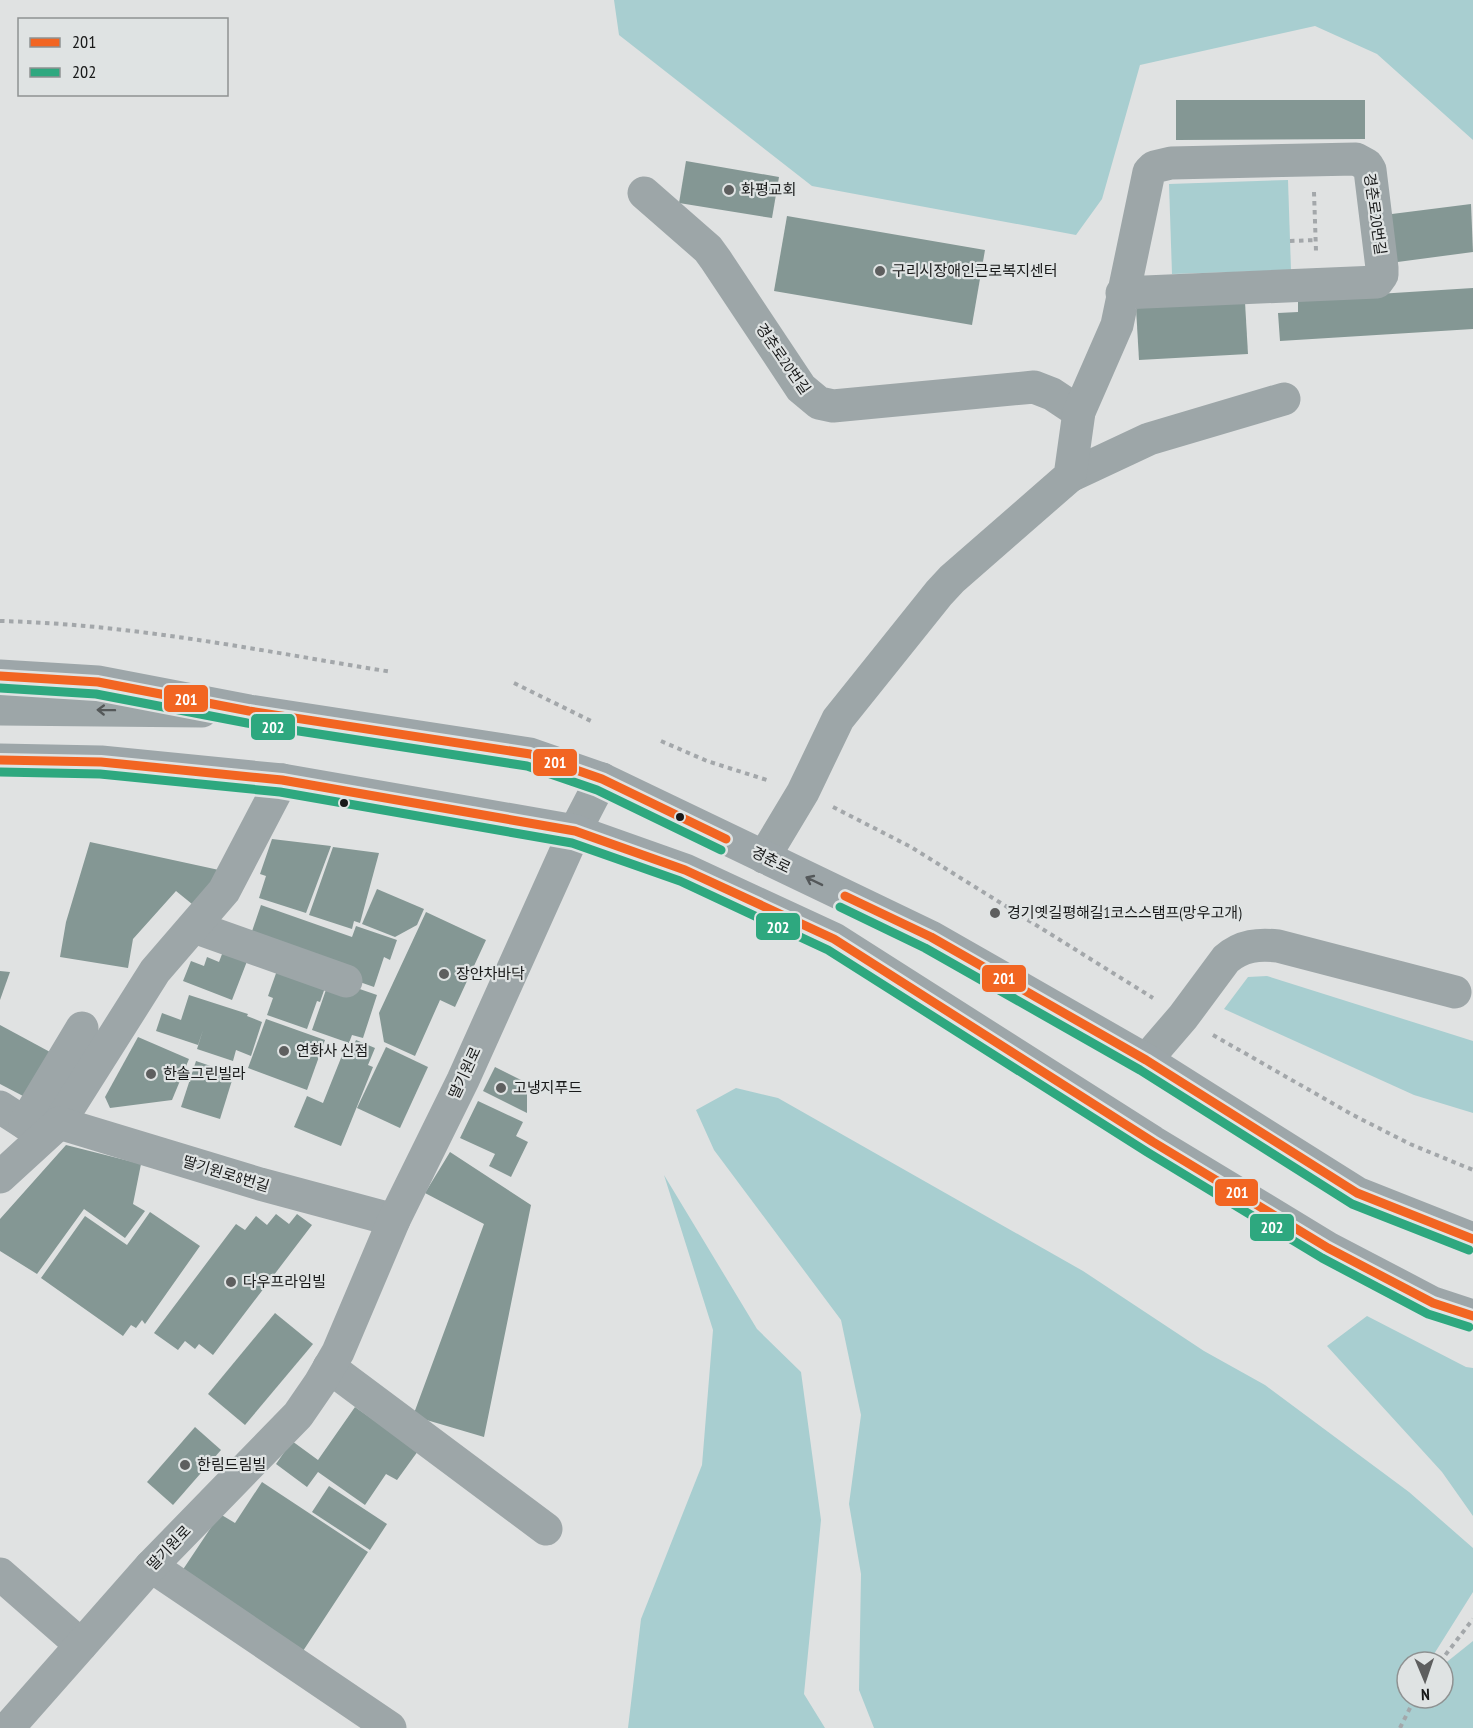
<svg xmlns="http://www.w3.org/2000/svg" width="1473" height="1728" viewBox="0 0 1473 1728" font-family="'PT Sans Narrow','Noto Sans KR',sans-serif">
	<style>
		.green { fill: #a8ced0 }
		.building { fill: #849794 }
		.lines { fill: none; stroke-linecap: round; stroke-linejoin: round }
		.path { stroke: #a3a7aa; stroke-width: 4; stroke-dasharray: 4.5 4.5; stroke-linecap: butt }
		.minor { stroke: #9da6a8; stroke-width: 33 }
		.major { stroke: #9da6a9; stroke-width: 33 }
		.bus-1-casing { stroke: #dfe3e3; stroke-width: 14 }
		.bus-2-casing { stroke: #dfe3e3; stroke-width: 14 }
		.bus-1 { stroke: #f26522; stroke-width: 9 }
		.bus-2 { stroke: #2ea87f; stroke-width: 9 }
		.oneway { stroke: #545859 }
		.oneway2 { stroke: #54585a }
		.poi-dot { fill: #5e5f5f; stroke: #dfe3e3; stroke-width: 2 }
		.bus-dot { fill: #181919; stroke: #dfe3e3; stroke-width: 2 }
		.labels { text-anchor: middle; stroke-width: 4.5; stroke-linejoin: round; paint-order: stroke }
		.poi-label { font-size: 15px; fill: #181919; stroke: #dfe3e3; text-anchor: start }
		.street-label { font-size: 15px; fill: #181919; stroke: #dfe3e3 }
		.line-badge { stroke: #dfe3e3; stroke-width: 2 }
		.badge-label { font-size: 16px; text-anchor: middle; font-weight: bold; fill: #fff }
	</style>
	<rect width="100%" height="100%" fill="#e0e2e2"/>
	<g class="green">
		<polygon points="614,0 1473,0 1473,140 1377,54 1315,26 1140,65 1102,199 1076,235 812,186 619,35"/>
		<polygon points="1288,180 1291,270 1172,274 1169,184"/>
		<polygon points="1267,976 1473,1041 1473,1113 1414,1095 1224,1009 1248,977"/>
		<polygon points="736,1088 778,1098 1083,1271 1204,1351 1265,1385 1409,1492 1473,1548 1473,1592 1429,1662 1407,1662 1407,1698 1443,1698 1443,1665 1473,1641 1473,1728 874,1728 859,1690 861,1574 849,1504 861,1415 841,1320 714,1150 696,1110"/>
		<polygon points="664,1175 757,1329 801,1372 821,1520 804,1694 825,1728 628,1728 641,1619 702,1465 713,1330"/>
		<polygon points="1367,1316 1466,1367 1473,1368 1473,1516 1442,1472 1327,1346"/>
	</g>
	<g class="building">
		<polygon points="1176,100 1365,100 1365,139 1176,140"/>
		<polygon points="686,161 779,177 772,218 679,203"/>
		<polygon points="1471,204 1473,252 1390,263 1384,215"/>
		<polygon points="787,216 985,250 972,325 774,291"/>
		<polygon points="1473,288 1473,329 1280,341 1278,313 1298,312 1298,299"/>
		<polygon points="1245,302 1248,354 1139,360 1136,308"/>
		<polygon points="272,839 331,846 306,913 259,898 266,876 260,874"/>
		<polygon points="90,842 219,870 223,876 192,904 176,891 133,939 128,968 60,957 66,922"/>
		<polygon points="333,847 379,853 360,923 354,921 352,929 309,915"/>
		<polygon points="377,889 424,909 417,925 395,937 362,924"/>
		<polygon points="261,905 352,937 356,926 397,940 390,960 384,957 374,987 248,943"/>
		<polygon points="426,912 486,940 455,1007 440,1000 415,1056 384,1042 379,1013"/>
		<polygon points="227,941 251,951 232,1000 183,981 191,961 204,966 207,957 219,962"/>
		<polygon points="280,962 328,979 320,1002 317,1001 307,1029 267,1015 273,998 268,996"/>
		<polygon points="0,971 10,972 0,1000"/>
		<polygon points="328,984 351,986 377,995 363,1038 352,1035 349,1043 312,1030"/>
		<polygon points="189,995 248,1014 247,1016 262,1022 251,1056 236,1050 233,1061 197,1049 203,1030 198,1045 156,1031 162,1013 181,1020"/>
		<polygon points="266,1019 325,1040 307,1090 248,1068"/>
		<polygon points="0,1025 50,1052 23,1096 0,1084"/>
		<polygon points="138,1037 189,1059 172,1100 110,1108 105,1097"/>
		<polygon points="356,1040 375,1048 368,1065 373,1067 341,1146 294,1127 307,1096 323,1103 343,1053 349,1056"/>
		<polygon points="386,1047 428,1067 400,1128 357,1108"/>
		<polygon points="196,1061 234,1074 220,1119 181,1107"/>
		<polygon points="495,1067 527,1083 527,1113 483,1091"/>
		<polygon points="478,1101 523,1122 516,1136 528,1142 511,1177 489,1166 495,1154 460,1138"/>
		<polygon points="66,1145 141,1164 133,1204 145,1211 125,1238 84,1209 37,1274 0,1251 0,1219"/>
		<polygon points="450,1152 531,1205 484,1437 413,1416 484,1224 425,1193"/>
		<polygon points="150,1212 200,1246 145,1324 142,1320 136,1328 131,1325 123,1336 41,1278 85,1216 127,1245"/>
		<polygon points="276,1214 289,1224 297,1214 312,1225 213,1355 199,1344 195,1349 185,1341 178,1350 154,1333 236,1224 245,1230 256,1216 267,1225"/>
		<polygon points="275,1313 313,1344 245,1425 208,1394"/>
		<polygon points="355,1407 418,1451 397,1480 386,1474 365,1505 318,1472 307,1487 276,1464 292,1441 318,1460"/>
		<polygon points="195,1427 221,1450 173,1505 147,1482"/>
		<polygon points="262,1482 368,1552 303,1651 182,1571 220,1514 235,1523"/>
		<polygon points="329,1486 387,1524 370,1550 312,1512"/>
	</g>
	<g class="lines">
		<g class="path">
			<polyline points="1314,192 1316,251"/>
			<polyline points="1290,241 1316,240"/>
			<path d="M 0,621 C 132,624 262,651 392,672"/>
			<polyline points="514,683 591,721"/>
			<polyline points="661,741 707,761 770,781"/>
			<polyline points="833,807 911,847 1153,998"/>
			<polyline points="1213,1035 1353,1115 1410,1144 1473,1170"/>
			<polyline points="1440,1662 1473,1619"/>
			<polyline points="1400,1728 1415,1698"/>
		</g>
		<g class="minor">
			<polyline points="644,193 708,249 716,260 801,388 819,403 833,406 1034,387 1052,394 1079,412"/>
			<polyline points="1070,476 1149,439 1284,399"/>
			<polyline points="0,709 202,711"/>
			<polyline points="764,857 803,792 838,719 939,593 952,579 1070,476 1079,412 1117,325 1149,172 1154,167 1171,163 1356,159 1367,165 1370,170 1382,268 1382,275 1377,282 1122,293"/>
			<polyline points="194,927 346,981"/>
			<path d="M 1146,1060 L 1183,1017 L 1226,959 C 1242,945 1259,944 1278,946 L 1455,992"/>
			<polyline points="0,1107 43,1135"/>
			<polyline points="25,1123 82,1028"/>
			<polyline points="59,1123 155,971 224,891 282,780"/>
			<polyline points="0,1177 59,1123 260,1184 394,1220"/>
			<polyline points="329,1367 546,1529"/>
			<polyline points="151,1566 390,1728"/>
			<polyline points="0,1574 81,1645"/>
			<polyline points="8,1728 151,1566 298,1415 320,1383 338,1352 394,1220 463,1080 575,831 602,779"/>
		</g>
		<g class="major">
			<polyline points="0,676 98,682 249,711 530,754 602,779 931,937 1146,1060 1357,1193 1473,1239"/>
			<polyline points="0,760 101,762 282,780 575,831 685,870 834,939 1153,1142 1328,1248 1433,1303 1473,1316"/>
		</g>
		<g class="bus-1-casing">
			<g id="bus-1">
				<polyline points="0,676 98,682 249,711 530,754 602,779 726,839"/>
				<polyline points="0,760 101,762 282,780 575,831 685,870 834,939 1153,1142 1328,1248 1433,1303 1473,1316"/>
				<polyline points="845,896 931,937 1146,1060 1357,1193 1473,1239"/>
			</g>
		</g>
		<g class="bus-2-casing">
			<g id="bus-2">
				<polyline points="0,688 96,694 247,723 527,766 597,790 721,850"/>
				<polyline points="0,772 100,774 280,792 572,843 680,881 828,950 1147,1152 1322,1258 1428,1314 1469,1327"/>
				<polyline points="840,907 925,948 1140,1070 1352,1204 1469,1250"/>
			</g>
		</g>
		<use href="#bus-1" class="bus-1"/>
		<use href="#bus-2" class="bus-2"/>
	</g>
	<defs><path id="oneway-shaft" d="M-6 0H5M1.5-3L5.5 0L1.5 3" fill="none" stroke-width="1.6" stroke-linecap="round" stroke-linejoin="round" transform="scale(1.5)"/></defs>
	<use class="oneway" href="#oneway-shaft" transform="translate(106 710) rotate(-179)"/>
	<use class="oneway2" href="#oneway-shaft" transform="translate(814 881) rotate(-154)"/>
	<g class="poi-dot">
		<circle cx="729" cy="190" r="6"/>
		<circle cx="880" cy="271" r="6"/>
		<circle cx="995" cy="913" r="6"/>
		<circle cx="444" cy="974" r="6"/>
		<circle cx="284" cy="1051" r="6"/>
		<circle cx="151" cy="1074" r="6"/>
		<circle cx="501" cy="1088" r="6"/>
		<circle cx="231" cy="1282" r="6"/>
		<circle cx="185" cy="1465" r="6"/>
	</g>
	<g class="bus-dot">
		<circle cx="344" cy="803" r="5"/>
		<circle cx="680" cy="817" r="5"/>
	</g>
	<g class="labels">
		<g class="poi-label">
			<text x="741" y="195">화평교회</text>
			<text x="892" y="276">구리시장애인근로복지센터</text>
			<text x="1007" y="918">경기옛길평해길1코스스탬프(망우고개)</text>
			<text x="456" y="979">장안차바닥</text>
			<text x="296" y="1056">연화사 신점</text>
			<text x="163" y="1079">한솔그린빌라</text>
			<text x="513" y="1093">고냉지푸드</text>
			<text x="243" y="1287">다우프라임빌</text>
			<text x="197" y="1470">한림드림빌</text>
		</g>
		<g class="street-label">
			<text transform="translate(1375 214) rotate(82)" y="5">경춘로20번길</text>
			<text transform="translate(783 359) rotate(55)" y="5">경춘로20번길</text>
			<text transform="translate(771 860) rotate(26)" y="5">경춘로</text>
			<text transform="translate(465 1073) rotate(-65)" y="5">딸기원로</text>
			<text transform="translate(226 1174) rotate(17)" y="5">딸기원로8번길</text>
			<text transform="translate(169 1548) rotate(-46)" y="5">딸기원로</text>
		</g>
	</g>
	<g class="line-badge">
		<rect x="163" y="684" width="46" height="29" rx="6" fill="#f26522"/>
		<rect x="250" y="713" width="46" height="28" rx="6" fill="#2ea87f"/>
		<rect x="532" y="748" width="46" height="29" rx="6" fill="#f26522"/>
		<rect x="755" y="912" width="46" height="29" rx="6" fill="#2ea87f"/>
		<rect x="981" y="964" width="46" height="29" rx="6" fill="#f26522"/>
		<rect x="1214" y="1178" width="45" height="29" rx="6" fill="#f26522"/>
		<rect x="1249" y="1213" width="46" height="29" rx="6" fill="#2ea87f"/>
	</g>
	<g class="badge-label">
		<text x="186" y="705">201</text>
		<text x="273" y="733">202</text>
		<text x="555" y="768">201</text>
		<text x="778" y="933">202</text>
		<text x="1004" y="984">201</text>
		<text x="1237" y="1198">201</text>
		<text x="1272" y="1233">202</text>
	</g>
	<rect x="18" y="18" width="210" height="78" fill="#dfe3e3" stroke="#8f9292" stroke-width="1.5"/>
	<rect x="30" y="38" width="30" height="9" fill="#f26522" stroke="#8f9292" stroke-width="1.5"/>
	<text x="72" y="48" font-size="18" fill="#181919">201</text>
	<rect x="30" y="68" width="30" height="9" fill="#2ea87f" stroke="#8f9292" stroke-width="1.5"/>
	<text x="72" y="78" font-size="18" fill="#181919">202</text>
	<g transform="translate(1425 1680) rotate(178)"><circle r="28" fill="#dfe3e3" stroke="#8f9292" stroke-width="1.5"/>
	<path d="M0-4.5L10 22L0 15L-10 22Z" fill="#5e5f5f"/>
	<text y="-9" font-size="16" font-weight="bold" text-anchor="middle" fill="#181919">N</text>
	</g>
</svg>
